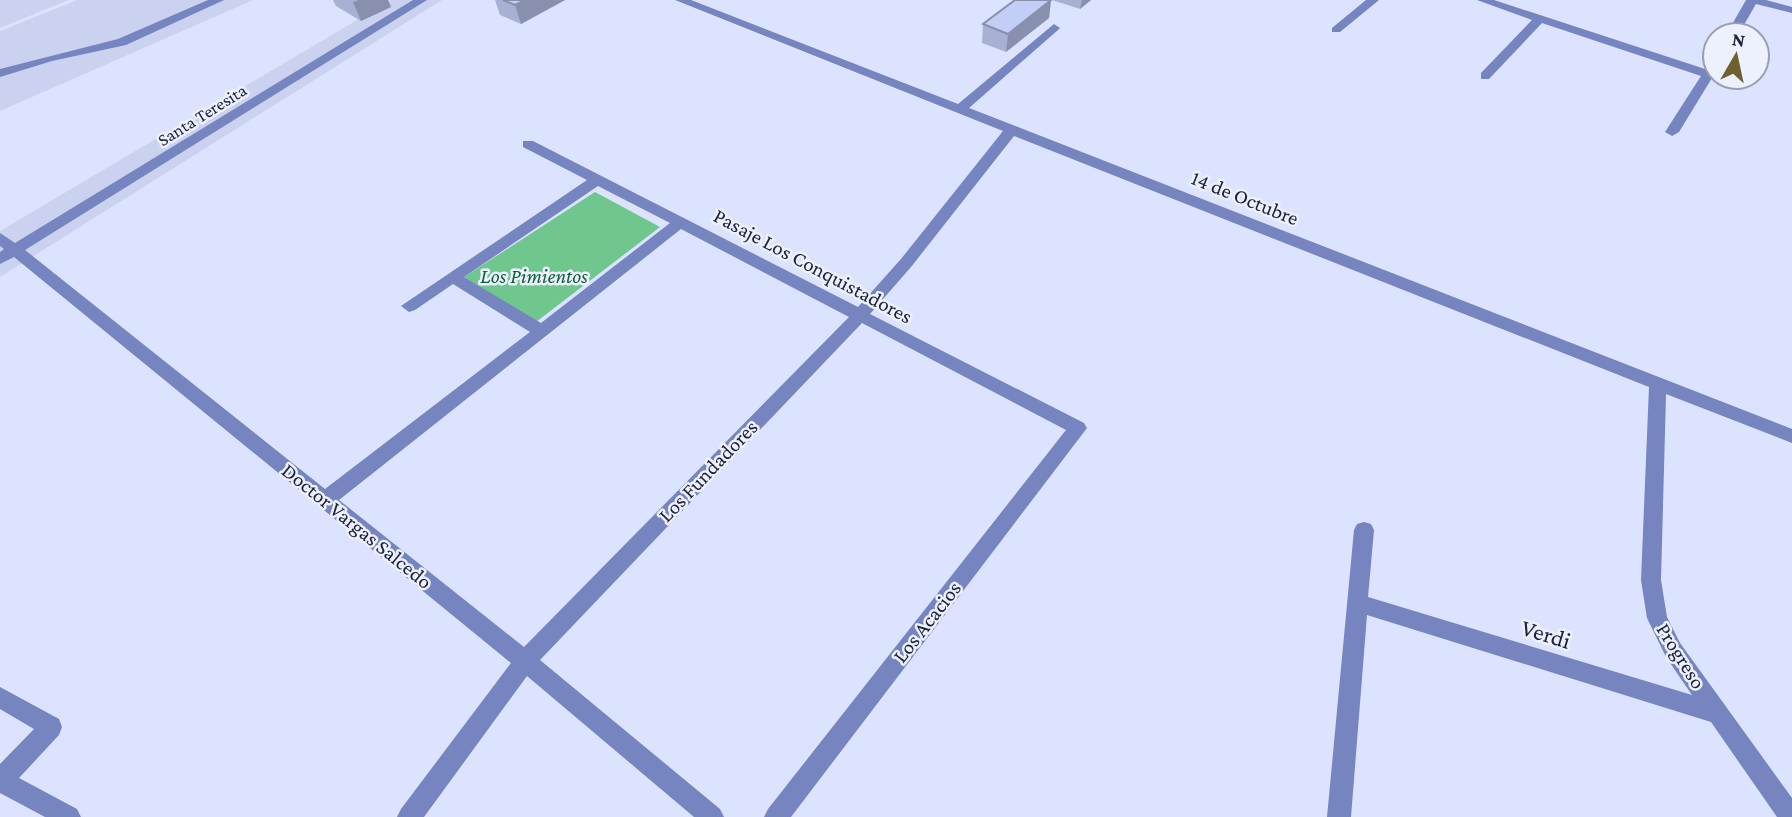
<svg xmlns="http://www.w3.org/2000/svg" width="1792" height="817" viewBox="0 0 1792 817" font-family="'Crimson Pro',serif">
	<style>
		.built { fill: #cad2ef }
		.green { fill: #70c78d }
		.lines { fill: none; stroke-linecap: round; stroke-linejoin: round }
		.minor { fill: #7684c0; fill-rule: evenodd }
		.wall { fill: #a8b1d4 }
		.shaded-wall { fill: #8890ad }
		.building { fill: #c3cef7; stroke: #8890ad; stroke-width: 2 }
		.labels { text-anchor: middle; stroke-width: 5; stroke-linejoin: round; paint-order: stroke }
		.far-street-label { font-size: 18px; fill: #1c223a; stroke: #edf1fe }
		.street-label { font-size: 21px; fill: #1c223a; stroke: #edf1fe }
		.park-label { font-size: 21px; font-style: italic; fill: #0f6235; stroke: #edf1fe }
		.near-street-label { font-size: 24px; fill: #1c223a; stroke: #edf1fe }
	</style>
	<rect width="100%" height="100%" fill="#dbe3fe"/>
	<g class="built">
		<polygon points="0,0 69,0 0,28"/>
		<polygon points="77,0 253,0 0,111 0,31"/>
		<polygon points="391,0 442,0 0,277 0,231"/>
	</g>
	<polygon class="green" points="595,192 660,227 536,322 464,277"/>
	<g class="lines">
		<g class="minor">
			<polygon points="208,0 224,0 126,45 52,61 0,77 0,69 118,39"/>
			<path d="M 413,0 L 427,0 L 25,250 L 325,489 L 530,332 L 453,284 L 415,310 L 409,312 L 401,306 L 587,180 L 523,147 L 523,141 L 533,141 L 858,307 L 901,259 L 1003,131 L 675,0 L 691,0 L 958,104 L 1054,24 L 1060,28 L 1058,30 L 969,108 L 1792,429 L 1792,443 L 1666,394 L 1661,580 L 1667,617 L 1680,643 L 1792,798 L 1792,817 L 1777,817 L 1711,722 L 1367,615 L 1351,817 L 1327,817 L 1354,530 L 1357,524 L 1364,522 L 1371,524 L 1374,530 L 1368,597 L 1692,695 L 1666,657 L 1647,618 L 1641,580 L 1649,387 L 1014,136 L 911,267 L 870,314 L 1084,423 L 1087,428 L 791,817 L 764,817 L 768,809 L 1066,430 L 862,323 L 540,660 L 720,809 L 724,817 L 694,817 L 527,676 L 424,817 L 397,817 L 401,809 L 511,663 L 14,257 L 0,264 L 0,252 L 4,249 L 0,246 L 0,233 L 15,243 ZM 598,186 L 670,223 L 541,323 L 464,277 ZM 681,229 L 849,317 L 524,647 L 339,500 Z"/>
			<polygon points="1366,0 1379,0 1340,32 1332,32 1332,28"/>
			<polygon points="1477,0 1494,0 1705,69 1711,60 1715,59 1715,73 1679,132 1672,136 1665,132 1701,76 1542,23 1489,79 1481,79 1481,73 1532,20"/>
			<polygon points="1746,0 1766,0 1792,7 1792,13 1756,4 1738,35 1726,35"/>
			<polygon points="0,687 59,719 62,727 59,735 19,778 77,809 81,817 45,817 0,793 0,764 34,729 0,709"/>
		</g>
	</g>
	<g class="wall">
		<polygon points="333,0 388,0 391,7 361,21 336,6"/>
		<polygon points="495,0 565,0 521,24 500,15"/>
		<polygon points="1051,0 1049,18 1006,52 982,43 983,24"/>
		<polygon points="1052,0 1091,0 1080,9"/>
	</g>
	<g class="shaded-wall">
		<polygon points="359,0 388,0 391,7 361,21 353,2"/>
		<polygon points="525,0 565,0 521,24 515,5"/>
		<polygon points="1051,0 1049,18 1006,52 1008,34"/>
		<polygon points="1082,0 1091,0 1080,9"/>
	</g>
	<g class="building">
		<polygon points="503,0 525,0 515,5"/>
		<polygon points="1015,0 1051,0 1008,34 983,24"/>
	</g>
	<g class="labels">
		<g class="far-street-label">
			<text transform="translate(202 115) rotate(-32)" y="6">Santa Teresita</text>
		</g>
		<g class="street-label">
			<text transform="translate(1245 198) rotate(22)" y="7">14 de Octubre</text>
			<text transform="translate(813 266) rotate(28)" y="7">Pasaje Los Conquistadores</text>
			<text transform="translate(708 471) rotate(-46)" y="7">Los Fundadores</text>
			<text transform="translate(357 526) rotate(39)" y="7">Doctor Vargas Salcedo</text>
			<text transform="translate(927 622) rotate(-52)" y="7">Los Acacios</text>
			<text transform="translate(1681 656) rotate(58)" y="7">Progreso</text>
		</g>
		<g class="park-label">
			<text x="534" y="283">Los Pimientos</text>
		</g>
		<g class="near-street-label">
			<text transform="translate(1546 634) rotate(17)" y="8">Verdi</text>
		</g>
	</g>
	<g transform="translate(1736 56) rotate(9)"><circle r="33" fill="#edf1fe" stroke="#999eb0" stroke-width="2"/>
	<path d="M0-5L12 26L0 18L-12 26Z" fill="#6f612e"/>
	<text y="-10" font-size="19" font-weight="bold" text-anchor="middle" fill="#1c223a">N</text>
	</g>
</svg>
